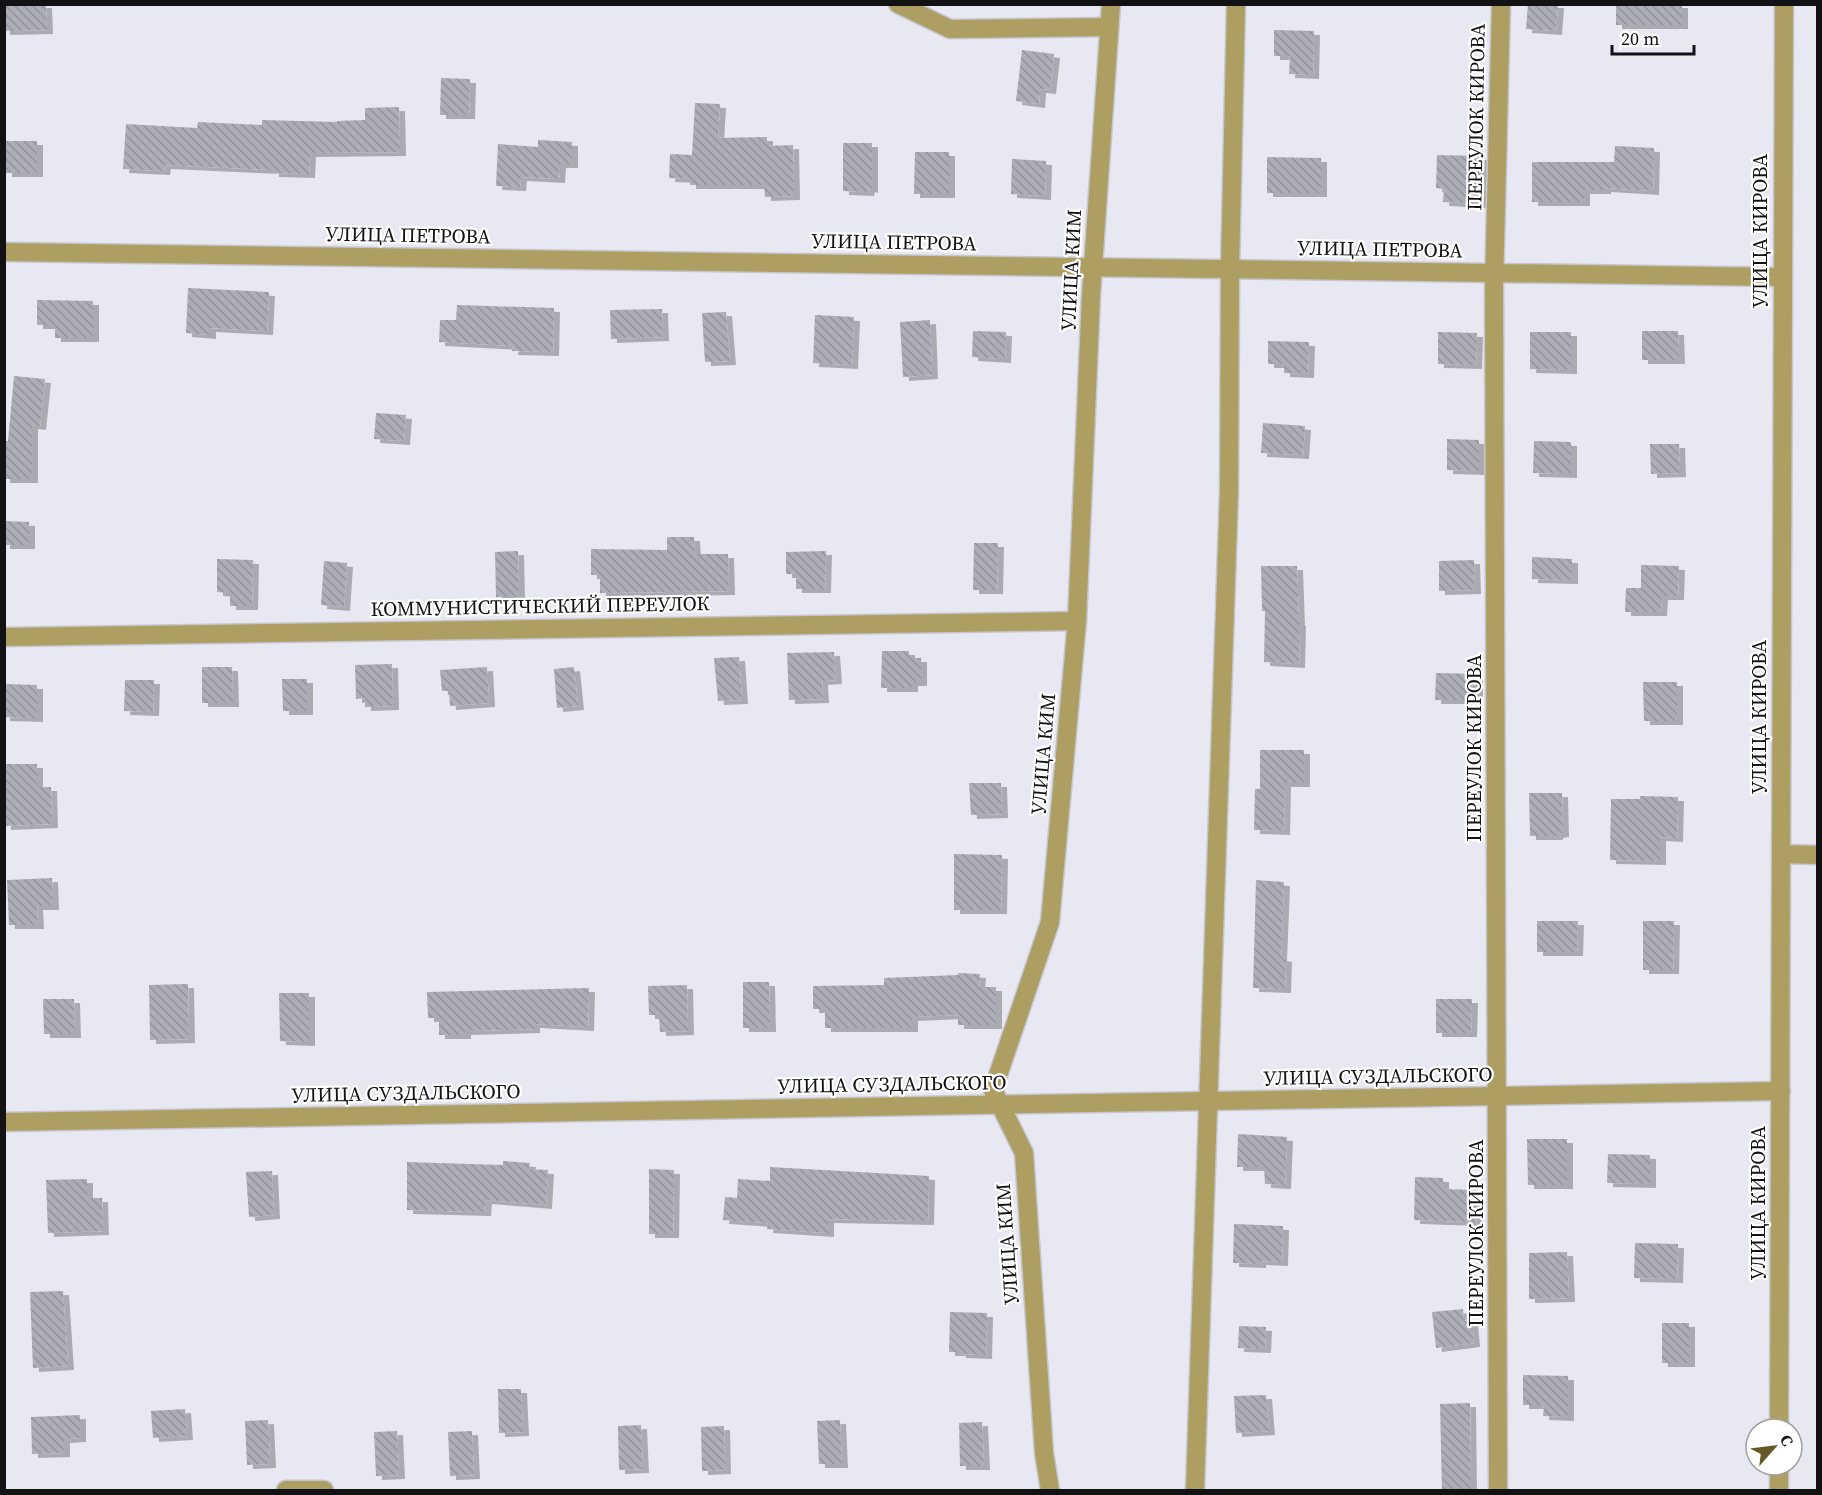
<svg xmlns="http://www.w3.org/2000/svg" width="1822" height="1495" viewBox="0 0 1822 1495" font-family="'Source Serif 4',serif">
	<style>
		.building { fill: url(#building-back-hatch); filter: url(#shadow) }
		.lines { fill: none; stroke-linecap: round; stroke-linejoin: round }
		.minor-casing { stroke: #c6c6cf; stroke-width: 21 }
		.minor { stroke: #ad9e61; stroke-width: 18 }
		.labels { text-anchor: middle; stroke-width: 4.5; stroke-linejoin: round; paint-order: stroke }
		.street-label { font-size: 20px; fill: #121215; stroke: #fff }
	</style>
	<defs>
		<pattern id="building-back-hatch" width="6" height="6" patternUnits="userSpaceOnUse" patternTransform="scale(1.5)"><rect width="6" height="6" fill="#acadb6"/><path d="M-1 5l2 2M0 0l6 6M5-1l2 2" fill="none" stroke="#93949c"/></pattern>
		<filter id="shadow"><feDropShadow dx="6" dy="4" stdDeviation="0" flood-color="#0004"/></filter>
	</defs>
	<rect width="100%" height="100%" fill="#e8e8f2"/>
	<g class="building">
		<polygon points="4,4 46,4 47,30 4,31"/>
		<polygon points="1528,4 1558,4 1556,31 1526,29"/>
		<rect x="1616" y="4" width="66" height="21"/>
		<polygon points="1274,30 1314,31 1313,75 1289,74 1290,56 1274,56"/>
		<polygon points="1022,50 1054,54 1050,90 1040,89 1039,104 1016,101"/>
		<polygon points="441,78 470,79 469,115 440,115"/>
		<polygon points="695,103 720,104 718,138 767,137 767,146 793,145 794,196 765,197 764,185 690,185 690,179 669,178 670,154 692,155"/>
		<polygon points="399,107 400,152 310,153 309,174 273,173 273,170 165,165 164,171 123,169 126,124 197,128 198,122 262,125 262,120 337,122 337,121 365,120 365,108"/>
		<polygon points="538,140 572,142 572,164 560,164 559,179 521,177 520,187 496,186 498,144 538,147"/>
		<rect x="6" y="141" width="31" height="32"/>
		<polygon points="843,143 872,143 872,189 869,188 868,192 843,191"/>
		<polygon points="1615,146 1654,148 1653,191 1605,188 1605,190 1584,190 1584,202 1532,202 1532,162 1614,162"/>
		<polygon points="915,152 949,152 949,194 914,194"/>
		<polygon points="1437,155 1481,156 1480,204 1443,202 1444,189 1436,188"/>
		<polygon points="1267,157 1321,158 1321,193 1267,193"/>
		<polygon points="1012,159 1046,161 1045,196 1011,194"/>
		<polygon points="188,288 269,292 267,331 210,328 210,335 186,333"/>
		<polygon points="37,300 93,301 93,338 55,338 55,325 37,325"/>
		<polygon points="457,305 554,308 553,352 512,351 513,346 439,342 440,320 456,320"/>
		<polygon points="662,309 663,337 611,339 610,310"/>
		<polygon points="726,312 730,361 705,362 702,313"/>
		<polygon points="815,315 854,317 852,365 813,363"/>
		<polygon points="930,320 932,375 903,377 900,322"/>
		<polygon points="973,331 1006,332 1005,359 972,357"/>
		<polygon points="1642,331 1678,331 1679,360 1642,360"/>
		<polygon points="1438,332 1477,333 1476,365 1438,364"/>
		<polygon points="1530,332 1571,332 1571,370 1530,369"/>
		<polygon points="1268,341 1309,342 1308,374 1284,373 1284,364 1268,364"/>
		<polygon points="14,376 45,379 40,426 32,425 32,479 4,479 4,441 8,441"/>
		<polygon points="376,413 406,415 404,441 374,439"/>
		<polygon points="1263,423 1305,426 1303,455 1261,453"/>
		<polygon points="1447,439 1479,440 1479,471 1447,470"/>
		<polygon points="1534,441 1571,442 1571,474 1533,473"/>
		<polygon points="1650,444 1679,444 1680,473 1651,474"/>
		<polygon points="4,521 29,522 29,545 4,545"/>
		<polygon points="667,537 694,537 695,554 728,554 729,591 600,593 600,575 591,575 591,549 667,550"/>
		<polygon points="974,543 998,543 997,590 973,590"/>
		<polygon points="518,551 519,597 496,597 495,552"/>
		<polygon points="826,551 825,589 796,589 796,574 786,574 786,552"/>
		<polygon points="1532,557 1572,559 1572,580 1532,579"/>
		<polygon points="217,559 253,560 252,606 230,606 230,593 217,592"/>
		<polygon points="1474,560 1475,590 1439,591 1439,561"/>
		<polygon points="324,561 347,563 344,607 321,605"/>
		<polygon points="1641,565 1679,566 1678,596 1662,596 1661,612 1625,612 1626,588 1641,588"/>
		<polygon points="1261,566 1297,566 1299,622 1300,622 1299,664 1264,662 1265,611 1262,611"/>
		<polygon points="882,651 909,651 909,658 921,658 921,682 912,682 912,688 881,688"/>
		<polygon points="834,652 836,680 822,681 823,699 789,700 787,653"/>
		<polygon points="739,657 742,700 718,701 714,658"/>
		<polygon points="392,664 393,706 365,707 365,698 356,699 355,665"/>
		<polygon points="202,667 232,667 233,703 202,703"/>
		<polygon points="487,667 489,703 450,706 449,691 442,691 440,670"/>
		<polygon points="574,667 578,706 557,708 554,669"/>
		<polygon points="1436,673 1477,674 1477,700 1435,700"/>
		<polygon points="282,679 307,679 307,711 283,711"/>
		<polygon points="125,680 154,680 153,712 124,711"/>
		<polygon points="1643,682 1677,682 1677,721 1644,721"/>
		<polygon points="4,684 37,685 37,718 4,717"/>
		<polygon points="1260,750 1304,750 1304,783 1285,783 1284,831 1254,830 1255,789 1260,789"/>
		<polygon points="4,764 37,764 37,787 51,787 52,824 5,826"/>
		<polygon points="969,783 1001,783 1002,814 971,815"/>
		<polygon points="1529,793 1562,793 1563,833 1557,834 1557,836 1530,836"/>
		<polygon points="1640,796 1678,797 1677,838 1660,837 1660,861 1610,860 1611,799 1640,799"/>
		<polygon points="954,854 1002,855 1001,910 954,910"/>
		<polygon points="52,878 53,906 37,906 38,925 9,925 7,880"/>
		<polygon points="1256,880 1284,882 1281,957 1286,958 1285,989 1253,988"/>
		<polygon points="1537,921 1578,921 1577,952 1537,952"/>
		<polygon points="1643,921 1674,921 1673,970 1643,970"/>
		<polygon points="958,973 980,974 979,987 996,987 996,1025 958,1025 958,1015 912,1017 912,1028 825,1028 825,1009 813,1009 813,986 884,985 884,978 958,975"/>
		<polygon points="743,982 769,982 770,1028 743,1028"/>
		<polygon points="188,984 189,1039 150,1040 149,985"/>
		<polygon points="687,985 688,1031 660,1032 659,1015 649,1015 648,986"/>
		<polygon points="589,988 588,1027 534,1024 534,1029 465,1031 465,1035 439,1035 439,1018 428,1018 427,992"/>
		<polygon points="279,993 309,993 309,1042 280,1041"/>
		<polygon points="43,999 74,999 75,1034 44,1034"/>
		<polygon points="1436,999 1472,999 1471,1033 1436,1033"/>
		<polygon points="1238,1134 1287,1137 1285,1185 1265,1184 1264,1167 1237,1167"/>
		<polygon points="1527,1139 1567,1139 1567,1185 1528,1185"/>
		<polygon points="1608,1154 1650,1155 1650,1184 1607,1183"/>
		<polygon points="503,1161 530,1163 529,1169 548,1170 546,1205 486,1200 485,1212 407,1210 407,1162 503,1165"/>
		<polygon points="770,1167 929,1176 928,1221 828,1219 828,1233 767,1229 768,1223 723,1220 725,1197 737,1198 738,1179 770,1181"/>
		<polygon points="649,1169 674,1170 673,1234 649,1234"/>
		<polygon points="272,1171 274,1215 249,1217 246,1172"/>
		<polygon points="1415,1177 1443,1178 1443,1189 1477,1190 1476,1222 1414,1220"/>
		<polygon points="87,1179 87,1198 102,1198 103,1231 48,1233 46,1180"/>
		<polygon points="1234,1224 1283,1226 1282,1262 1260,1261 1260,1264 1233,1263"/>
		<polygon points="1635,1243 1678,1244 1677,1279 1634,1278"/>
		<polygon points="1567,1252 1569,1298 1529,1299 1529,1253"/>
		<polygon points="63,1291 68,1366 33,1368 30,1292"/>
		<polygon points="1463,1309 1464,1321 1472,1320 1474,1343 1436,1348 1432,1312"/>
		<polygon points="950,1312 987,1313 986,1355 960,1354 960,1352 949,1352"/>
		<rect x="1662" y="1323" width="27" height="40"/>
		<polygon points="1239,1326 1266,1327 1265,1349 1238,1348"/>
		<polygon points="1523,1375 1568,1376 1568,1417 1543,1416 1544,1405 1523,1405"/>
		<polygon points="498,1389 521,1389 523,1432 499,1433"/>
		<polygon points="1266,1395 1269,1431 1236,1433 1234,1396"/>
		<polygon points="1470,1403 1471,1491 1442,1491 1440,1404"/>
		<polygon points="185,1409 187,1436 153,1438 151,1411"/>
		<polygon points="80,1415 80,1438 64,1439 64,1453 32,1454 31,1417"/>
		<polygon points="268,1420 270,1464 247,1465 245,1421"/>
		<polygon points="840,1420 842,1464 819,1464 817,1421"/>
		<polygon points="982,1422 984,1466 960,1466 959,1423"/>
		<polygon points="641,1425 643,1469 619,1470 618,1426"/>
		<polygon points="724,1426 725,1470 702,1471 701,1427"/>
		<polygon points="397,1431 399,1475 376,1476 374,1432"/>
		<polygon points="472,1431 474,1475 450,1476 448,1432"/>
	</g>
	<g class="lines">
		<g class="minor-casing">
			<g id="minor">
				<polyline points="898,4 950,29 1109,27"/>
				<polyline points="4,252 1782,277"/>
				<polyline points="4,637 1077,621"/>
				<polyline points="1782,854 1818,855"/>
				<polyline points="4,1122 1781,1091"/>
				<polyline points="1779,1429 1784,4"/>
				<polyline points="286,1490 324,1490"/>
				<polyline points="1050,1490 1044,1453 1024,1153 993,1090 1050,922 1077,621 1091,296 1111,4"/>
				<polyline points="1195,1490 1229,492 1230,269 1236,4"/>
				<polyline points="1498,1490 1494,286 1501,4"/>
				<polyline points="1779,1490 1779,1465"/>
			</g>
		</g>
		<use href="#minor" class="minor"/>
	</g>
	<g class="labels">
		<g class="street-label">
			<text transform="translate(1476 117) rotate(-89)" y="7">ПЕРЕУЛОК КИРОВА</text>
			<text transform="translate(1760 231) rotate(-90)" y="7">УЛИЦА КИРОВА</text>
			<text transform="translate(408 235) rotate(1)" y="7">УЛИЦА ПЕТРОВА</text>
			<text transform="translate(894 242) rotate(1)" y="7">УЛИЦА ПЕТРОВА</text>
			<text transform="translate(1380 249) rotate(1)" y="7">УЛИЦА ПЕТРОВА</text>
			<text transform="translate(1071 270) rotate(-87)" y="7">УЛИЦА КИМ</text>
			<text transform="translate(540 606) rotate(-1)" y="7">КОММУНИСТИЧЕСКИЙ ПЕРЕУЛОК</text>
			<text transform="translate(1759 717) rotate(-90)" y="7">УЛИЦА КИРОВА</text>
			<text transform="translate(1474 748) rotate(-90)" y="7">ПЕРЕУЛОК КИРОВА</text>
			<text transform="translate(1043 754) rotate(-85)" y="7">УЛИЦА КИМ</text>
			<text transform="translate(1378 1076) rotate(-1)" y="7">УЛИЦА СУЗДАЛЬСКОГО</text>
			<text transform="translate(892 1084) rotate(-1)" y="7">УЛИЦА СУЗДАЛЬСКОГО</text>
			<text transform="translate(406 1093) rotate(-1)" y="7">УЛИЦА СУЗДАЛЬСКОГО</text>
			<text transform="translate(1758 1203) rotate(-90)" y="7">УЛИЦА КИРОВА</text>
			<text transform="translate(1476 1233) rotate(-90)" y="7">ПЕРЕУЛОК КИРОВА</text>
			<text transform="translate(1007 1244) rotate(-94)" y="7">УЛИЦА КИМ</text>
		</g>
	</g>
	<rect width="1822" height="1495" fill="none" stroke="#121215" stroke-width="12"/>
	<g transform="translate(1774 1447) rotate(62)"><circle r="28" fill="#ffffff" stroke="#a0a0a1" stroke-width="1.5"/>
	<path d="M0-4.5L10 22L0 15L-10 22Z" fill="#655926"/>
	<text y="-9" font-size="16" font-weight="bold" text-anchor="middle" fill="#121215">С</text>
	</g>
	<path d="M1612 45v9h82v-9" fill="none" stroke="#121215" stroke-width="3"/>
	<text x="1621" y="45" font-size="18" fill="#121215" stroke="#ffffff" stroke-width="4.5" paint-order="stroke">20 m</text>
</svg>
